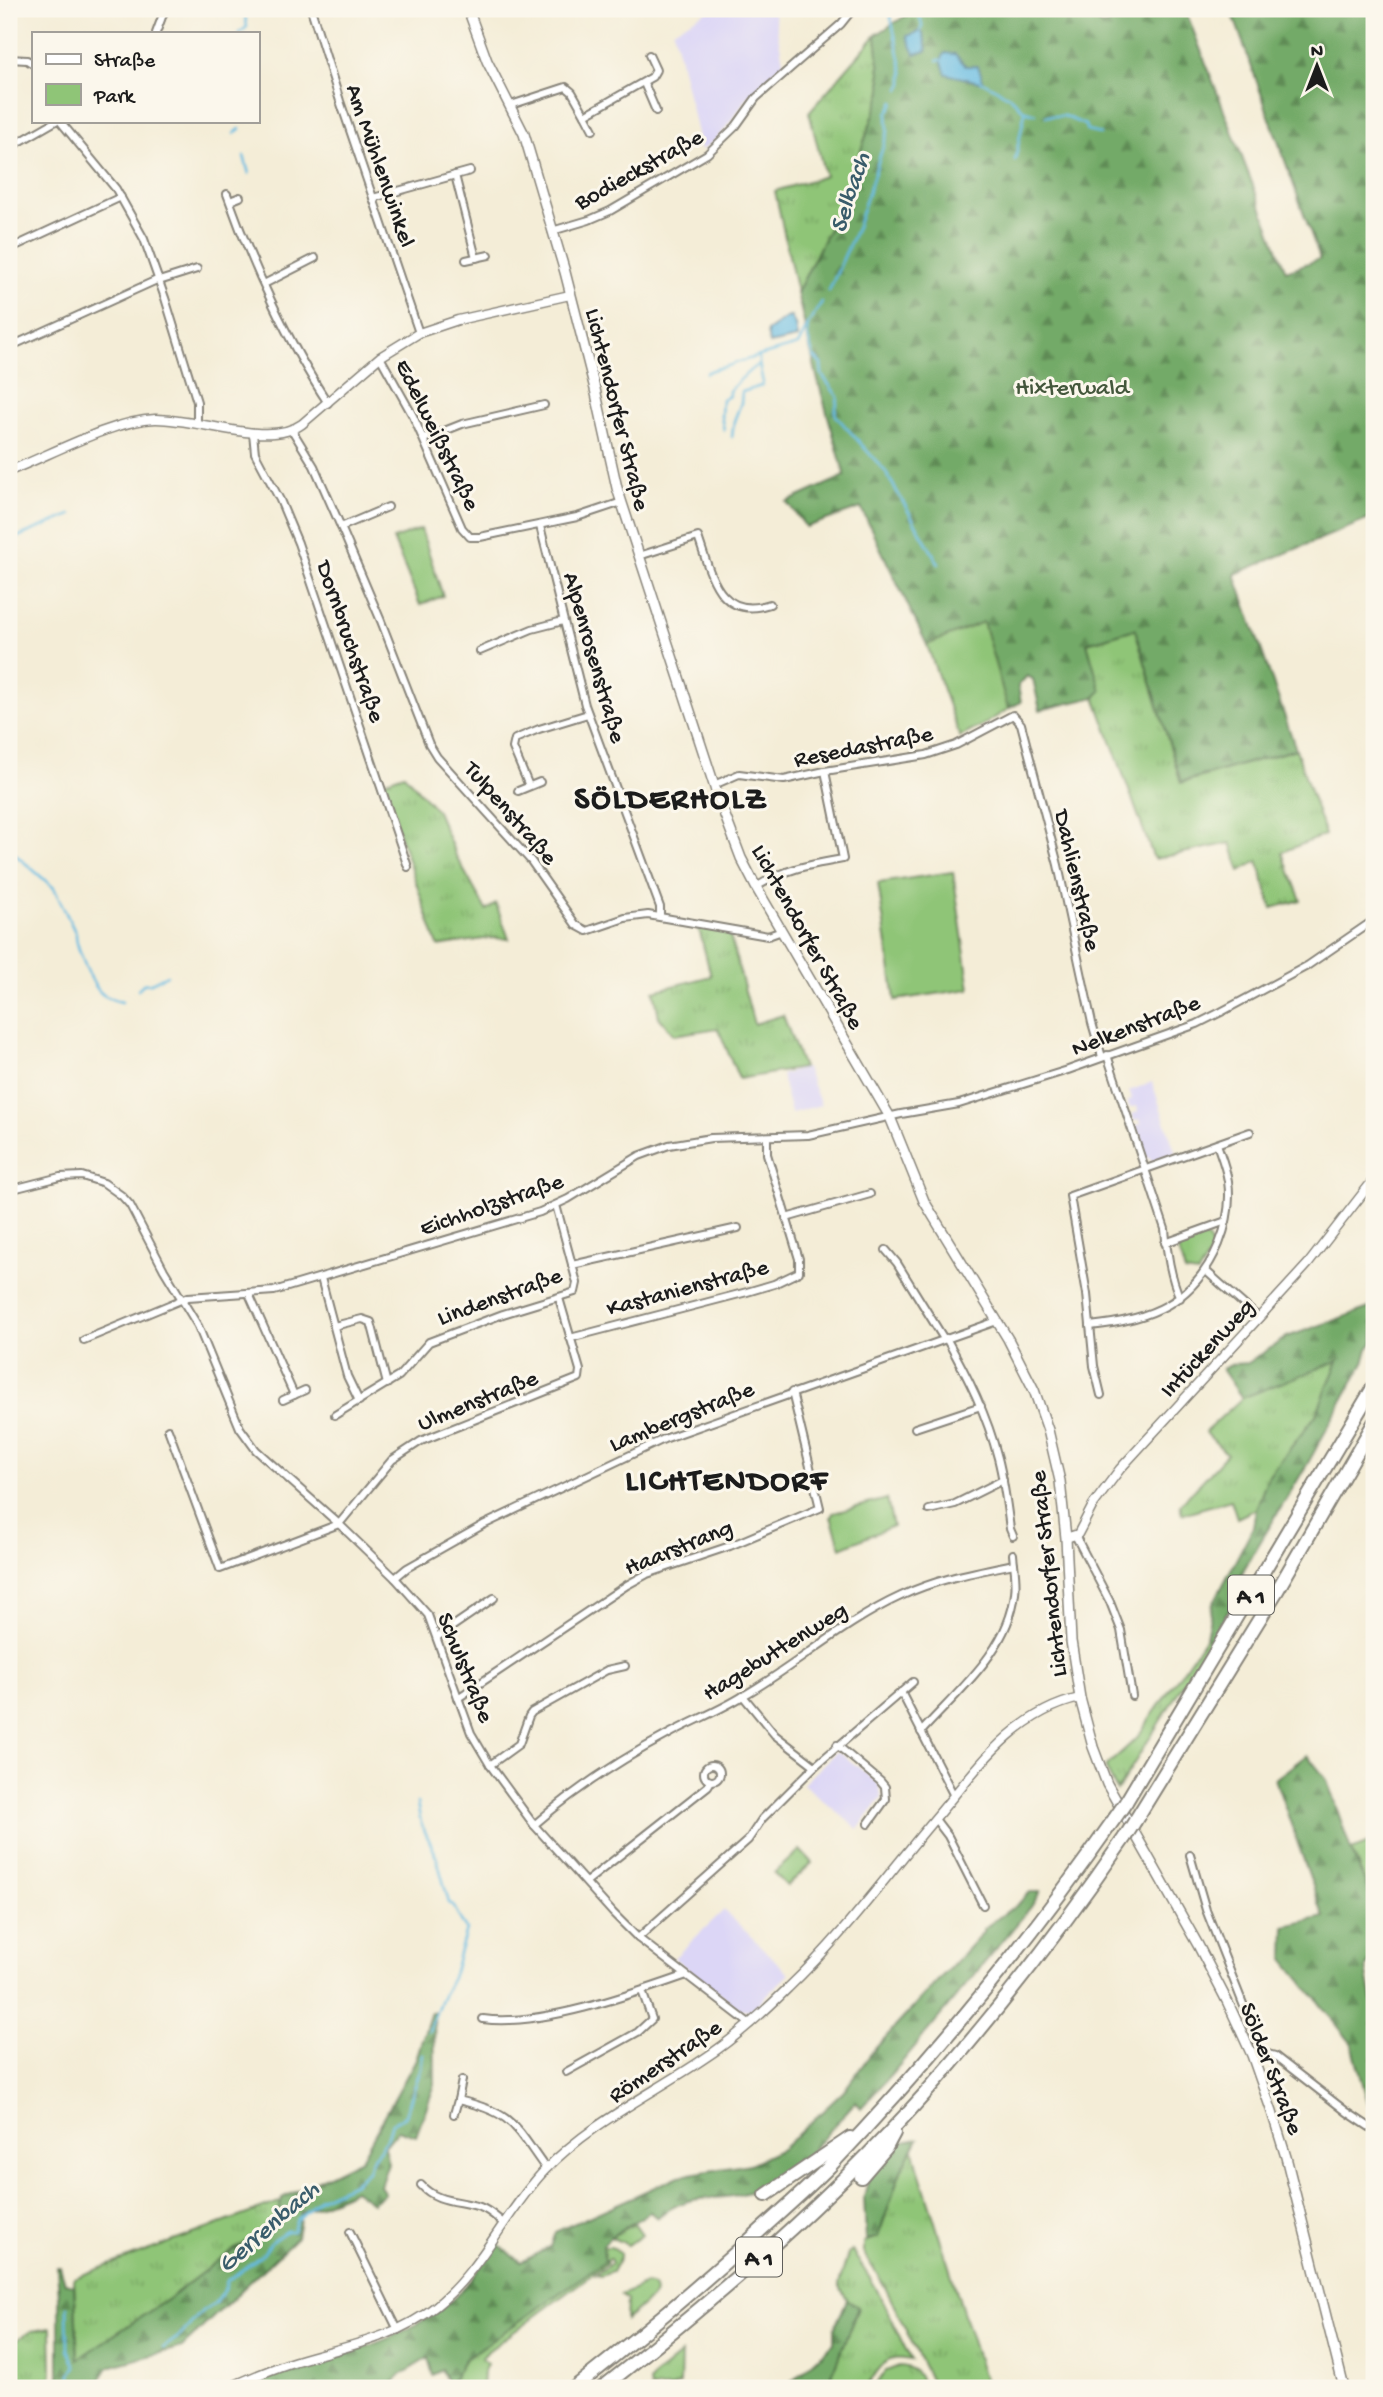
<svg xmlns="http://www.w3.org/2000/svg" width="1383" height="2397" viewBox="0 0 1383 2397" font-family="'Gochi Hand',sans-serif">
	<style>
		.built { fill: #dcd6f6 }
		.grass { fill: url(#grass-tufts); stroke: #56704a; stroke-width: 2 }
		.forest { fill: url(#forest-firs); stroke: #486342; stroke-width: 2 }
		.green { fill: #8fc577; stroke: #56704a; stroke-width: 2 }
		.water { fill: #65bbe2; stroke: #406c7f; stroke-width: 2 }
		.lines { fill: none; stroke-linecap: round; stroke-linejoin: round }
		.stream { stroke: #65bbe2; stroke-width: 2.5 }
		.minor-casing { stroke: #88847a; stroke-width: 10 }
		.tertiary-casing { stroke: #88847a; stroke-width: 11 }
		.secondary-casing { stroke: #88847a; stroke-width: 12 }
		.motorway-casing { stroke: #88847a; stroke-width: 16 }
		.minor { stroke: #fff; stroke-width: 6 }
		.tertiary { stroke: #fff; stroke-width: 8 }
		.secondary { stroke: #fff; stroke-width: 9 }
		.motorway { stroke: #fff; stroke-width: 12 }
		.motorway-bridge-casing { stroke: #88847a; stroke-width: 16; stroke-linecap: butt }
		.motorway-bridge { stroke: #fff; stroke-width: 12 }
		.labels { text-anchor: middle; stroke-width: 6; stroke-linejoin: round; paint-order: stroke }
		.shield { fill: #fbf7ec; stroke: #5f5e5a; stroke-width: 2 }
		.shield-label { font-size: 23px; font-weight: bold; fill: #1c1c1c }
		.street-label { font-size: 24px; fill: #1c1c1c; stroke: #fbf7ec }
		.park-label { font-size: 24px; fill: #44573c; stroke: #fbf7ec }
		.water-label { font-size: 26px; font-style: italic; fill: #395c6b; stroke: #fbf7ec }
		.district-label { font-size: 32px; font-weight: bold; letter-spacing: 2px; fill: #1c1c1c; stroke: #fbf7ec }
	</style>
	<defs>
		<pattern id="grass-tufts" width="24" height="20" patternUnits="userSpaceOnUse" patternTransform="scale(1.75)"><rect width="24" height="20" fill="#8fc577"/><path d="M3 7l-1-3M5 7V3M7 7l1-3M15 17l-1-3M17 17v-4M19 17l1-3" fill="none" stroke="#7ba966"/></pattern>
		<pattern id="forest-firs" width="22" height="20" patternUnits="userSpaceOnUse" patternTransform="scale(1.75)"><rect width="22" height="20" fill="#73aa68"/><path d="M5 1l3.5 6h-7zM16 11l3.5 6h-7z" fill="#5e8a55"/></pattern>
	</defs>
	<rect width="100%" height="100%" fill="#fbf7ec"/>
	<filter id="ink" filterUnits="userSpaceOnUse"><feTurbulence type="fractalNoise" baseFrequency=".0143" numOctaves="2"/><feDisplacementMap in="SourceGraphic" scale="14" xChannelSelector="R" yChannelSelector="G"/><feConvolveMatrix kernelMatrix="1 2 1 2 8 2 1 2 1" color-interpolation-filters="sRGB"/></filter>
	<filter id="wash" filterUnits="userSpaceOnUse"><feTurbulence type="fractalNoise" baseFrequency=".00686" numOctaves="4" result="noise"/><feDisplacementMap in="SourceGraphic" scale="28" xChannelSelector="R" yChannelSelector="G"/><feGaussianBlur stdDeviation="1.57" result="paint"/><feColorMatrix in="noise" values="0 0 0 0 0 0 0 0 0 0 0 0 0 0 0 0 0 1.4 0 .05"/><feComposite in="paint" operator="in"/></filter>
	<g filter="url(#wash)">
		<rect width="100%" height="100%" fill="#f4edd7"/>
		<g class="built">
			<polygon points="711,9 773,9 784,66 747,98 726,128 713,142 701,150 673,30"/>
			<polygon points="806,1068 821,1105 791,1113 781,1075"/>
			<polygon points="1152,1082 1176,1154 1154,1162 1146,1156 1135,1126 1141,1124 1139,1119 1134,1121 1132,1114 1138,1112 1137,1106 1130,1108 1127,1101 1132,1099 1129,1091"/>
			<polygon points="839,1752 878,1783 882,1798 858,1829 803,1784 835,1753"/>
			<polygon points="724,1910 789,1974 750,2011 741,2010 674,1958"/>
		</g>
		<g class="grass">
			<polygon points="876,35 882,91 842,203 797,293 775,191 825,176 809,112"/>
			<polygon points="1135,629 1181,783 1296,749 1325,835 1282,852 1301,900 1272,908 1258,861 1240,871 1231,843 1154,859 1095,697 1100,690 1087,643"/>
			<polygon points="404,774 437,811 456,856 486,910 496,904 509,939 491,938 438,946 381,782"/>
			<polygon points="698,925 729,932 754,1024 783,1015 803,1068 739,1079 718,1028 674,1035 659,1017 654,991 711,976"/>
			<polygon points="1339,1360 1316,1415 1268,1477 1256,1509 1237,1518 1231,1500 1182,1514 1180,1505 1227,1454 1205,1432 1242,1398"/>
			<polygon points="1206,1637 1211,1639 1117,1791 1105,1767 1136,1739"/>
			<polygon points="1374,1841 1374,1898 1372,1899 1351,1850"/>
			<polygon points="913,2148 920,2174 987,2388 934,2388 884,2285 864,2254 864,2242 878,2237 901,2171"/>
			<polygon points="282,2201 277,2222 220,2259 168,2299 78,2359 74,2278"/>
			<polygon points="634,2224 642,2235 628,2245 610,2237"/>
			<polygon points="602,2247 611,2247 620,2253 620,2257 612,2272 601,2276 595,2275 612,2263 610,2259 606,2260 607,2263 488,2351 481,2359 487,2364 483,2373 482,2388 465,2388 457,2384 449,2386 464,2360 605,2255"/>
			<path d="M 852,2251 L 875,2286 L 911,2360 C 883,2353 880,2369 866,2388 L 830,2388 L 833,2372 L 858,2308 L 847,2300 L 839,2284 L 848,2254 Z"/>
			<polygon points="646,2284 653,2286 655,2292 654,2296 626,2320 627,2300 621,2295"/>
			<polygon points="51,2328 52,2370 50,2388 9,2388 9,2345 31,2331"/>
			<polygon points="681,2354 680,2384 672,2388 650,2388 649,2383 652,2378"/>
			<path d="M 899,2366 C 913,2366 921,2375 922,2388 L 873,2388 L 886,2371 Z"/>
		</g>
		<g class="forest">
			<polygon points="916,9 1094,9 1100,26 1150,9 1185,9 1286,271 1320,259 1231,9 1374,9 1374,517 1235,574 1296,749 1181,782 1135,629 1087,643 1101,691 1095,697 1040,710 1033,679 1027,676 1018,686 1021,702 1008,709 983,622 927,645 861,508 806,527 787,502 845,476 818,381 797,293 842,203 882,92 876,35"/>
			<polygon points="1374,1304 1374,1341 1368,1349 1365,1360 1308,1463 1244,1569 1230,1608 1211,1639 1206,1637 1212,1606 1253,1527 1256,1509 1268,1477 1316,1415 1338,1361 1242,1398 1222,1369 1233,1364 1248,1363 1287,1337 1372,1307"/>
			<polygon points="1307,1755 1327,1780 1351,1850 1372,1899 1374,1898 1374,1953 1366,1968 1374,2010 1374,2124 1352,2044 1284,1959 1285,1926 1324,1917 1275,1779"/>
			<path d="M 1030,1892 L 1040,1892 L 1031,1907 L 892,2074 L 861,2108 L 856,2101 C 825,2135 795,2178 749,2192 C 711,2205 694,2188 657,2218 L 650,2212 L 610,2237 L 602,2247 L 605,2261 L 464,2360 L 449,2386 L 442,2370 L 433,2375 L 428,2358 L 402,2374 L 391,2385 L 394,2388 L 246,2388 C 273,2374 303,2367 333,2358 C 378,2344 427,2326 461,2291 C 474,2276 486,2259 498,2244 L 521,2262 L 550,2247 L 555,2232 L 679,2176 L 750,2164 L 782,2149 L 843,2092 L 873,2051 L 983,1932 L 983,1929 L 1020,1902 Z"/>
			<polygon points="431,2012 434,2012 435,2084 416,2136 398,2130 384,2147 388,2163 380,2186 385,2193 372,2203 354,2190 336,2199 301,2212 297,2237 182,2347 108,2367 95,2388 59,2388 59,2298 57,2267 60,2267 65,2283 74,2285 78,2359 168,2299 220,2259 276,2222 282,2198 361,2159 416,2059"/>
			<polygon points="918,2139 901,2171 878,2237 866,2240 864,2197 868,2180 882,2160 898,2143"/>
			<polygon points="847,2300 858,2307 833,2372 830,2388 785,2388 834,2343 834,2329"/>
		</g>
		<g class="green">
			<polygon points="421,529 443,596 420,605 393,539"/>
			<polygon points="983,622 1008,709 985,724 960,737 927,645"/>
			<polygon points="953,872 970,989 895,1000 878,883"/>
			<polygon points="1200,1235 1209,1240 1213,1249 1198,1274 1185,1272 1176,1244"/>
			<polygon points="887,1499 893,1526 841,1548 831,1517 833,1513"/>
			<polygon points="800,1850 812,1863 787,1886 774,1873"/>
		</g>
		<g class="water">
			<polygon points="921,31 924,36 927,51 915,54 907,36"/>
			<polygon points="945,53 955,54 966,66 978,66 983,80 979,82 946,74 941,60"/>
			<polygon points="791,317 795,325 797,338 769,344 767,331 786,318"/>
		</g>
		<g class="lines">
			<g class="stream">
				<polyline points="889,9 903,72 903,83 900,89"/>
				<polyline points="918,9 922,25 921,31"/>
				<polyline points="239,33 247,27 244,9"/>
				<polyline points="937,60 941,60"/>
				<polyline points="981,81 1009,96 1025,111"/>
				<polyline points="1025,111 1036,114"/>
				<polyline points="1046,116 1064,116 1085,125 1087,131 1100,134"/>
				<polyline points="234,134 240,129"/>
				<polyline points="244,156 249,174"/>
				<polyline points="1015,160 1025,112"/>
				<polyline points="829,291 857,227 888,131 887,114 894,102"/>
				<polyline points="807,325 808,338 813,356 821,364 822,375 838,397 835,413 837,417 885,471 939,564"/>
				<path d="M 706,373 C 715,367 726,368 735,363 L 798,345 L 809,323 L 822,302"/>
				<path d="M 724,430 L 721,416 L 722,399 L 729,396 L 729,391 C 737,383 751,368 759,364 L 759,356"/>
				<polyline points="732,437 734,421 741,403 742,392 761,386 763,383 759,364"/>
				<polyline points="15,538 71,515"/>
				<path d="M 9,849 L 54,888 L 76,934 C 75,944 92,985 101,993 C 106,998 115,1000 122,1002"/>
				<polyline points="138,990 143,984 151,983 167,975"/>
				<polyline points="417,1803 421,1823 436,1855 449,1903 454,1907 466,1930 452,1978 441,1999 429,2031"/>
				<polyline points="67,2307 68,2350 76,2366 71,2374 70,2388"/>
				<polyline points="163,2348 181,2335 203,2310 215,2303 225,2288 227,2281 263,2254 272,2241 286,2231 293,2231 296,2221 319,2199 354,2183 368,2171 373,2158 387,2139 392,2123 405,2116 421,2068 423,2054"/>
			</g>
		</g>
	</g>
	<g filter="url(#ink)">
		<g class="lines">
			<g class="minor-casing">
				<g id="minor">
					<polyline points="311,9 340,101 419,333"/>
					<polyline points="156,33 165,9"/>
					<polyline points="9,59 27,60 33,64"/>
					<polyline points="644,83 656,111"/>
					<polyline points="511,105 566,87 572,92 585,115 652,77 656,70 649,55"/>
					<polyline points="585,115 593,130"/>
					<polyline points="60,121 116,189 144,239 165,298 197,402 197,422"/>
					<polyline points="9,148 56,121"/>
					<polyline points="455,175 476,258"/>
					<path d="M 227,194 C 251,262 288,343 328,403"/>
					<polyline points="373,198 470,171"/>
					<polyline points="230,201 240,197"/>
					<polyline points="552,231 589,220 610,211 707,154 736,126 756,98 841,24 853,9"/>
					<polyline points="9,249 121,197"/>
					<polyline points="466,260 489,255"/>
					<polyline points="159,281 197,269"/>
					<polyline points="264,284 315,258"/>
					<polyline points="9,347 159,279"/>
					<polyline points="380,357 413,416 462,528 470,537 480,537 577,517 622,502"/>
					<polyline points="292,430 314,466 341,527 381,621 429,744 437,757 531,861 576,925 587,931 625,918 648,915 768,936 782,931"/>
					<polyline points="253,433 255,453 280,500 298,543 408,867"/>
					<polyline points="424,439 462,424 544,405"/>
					<polyline points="540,526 585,705 660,907 660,917"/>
					<polyline points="341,527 388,507"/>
					<path d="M 639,556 L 698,537 C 711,574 719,621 770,604"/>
					<polyline points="480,651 532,629 563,621"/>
					<polyline points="714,785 739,774 784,780 825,771 926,755 956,745 1013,715 1021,724 1058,865 1092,1023 1102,1057"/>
					<polyline points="529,786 513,748 515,739 539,729 588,714"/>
					<polyline points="518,791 540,782"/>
					<path d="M 756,887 C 787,868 808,865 843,859 L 825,771"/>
					<path d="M 1107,1055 L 1165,1229 C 1166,1249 1171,1279 1180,1298"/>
					<polyline points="9,1190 60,1177 82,1176 104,1183 122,1196 130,1205 164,1270 198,1326 240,1428 256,1450 339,1524 395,1578 428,1615 471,1733 490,1765 534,1825 613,1913 638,1938 750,2024"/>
					<polyline points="786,1218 870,1194"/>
					<polyline points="1165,1243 1226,1221"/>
					<polyline points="886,1250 897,1263 944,1339"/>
					<polyline points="572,1265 738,1228"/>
					<polyline points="1206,1271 1259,1318"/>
					<polyline points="321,1278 347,1376 359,1401"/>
					<polyline points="249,1294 294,1395 305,1390"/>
					<polyline points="334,1326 362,1319 371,1322 387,1384"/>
					<path d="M 1090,1326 C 1150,1320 1194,1303 1219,1244 C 1227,1224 1231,1202 1228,1181 C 1226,1168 1221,1156 1217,1144"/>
					<polyline points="570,1338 747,1292 774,1284 799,1272 799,1259 767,1154 767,1138"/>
					<path d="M 946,1338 C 968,1377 987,1415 998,1458 C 1004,1481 1007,1505 1010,1529 L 1013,1536"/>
					<polyline points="84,1340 188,1297 274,1291 540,1212 568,1199 639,1156 669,1145 711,1138 808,1135 901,1114 959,1104 1068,1070 1197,1024 1221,1012 1307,966 1374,920"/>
					<polyline points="1101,1395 1094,1366 1087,1294 1070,1196 1250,1132"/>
					<polyline points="283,1400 294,1395"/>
					<polyline points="335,1415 399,1376 429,1342 503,1314 575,1292 577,1283 556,1205"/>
					<polyline points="915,1428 981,1406"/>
					<polyline points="168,1429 220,1569 339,1524 392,1460 421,1441 579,1378 580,1370 559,1298"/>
					<polyline points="929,1510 955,1504 1003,1480"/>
					<polyline points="1075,1535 1110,1602 1121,1630 1132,1696"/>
					<polyline points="395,1578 407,1568 483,1525 664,1439 997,1321"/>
					<polyline points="437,1637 494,1598"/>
					<polyline points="901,1692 954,1796"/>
					<polyline points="743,1696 775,1735 815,1766"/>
					<polyline points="458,1698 627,1585 647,1574 730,1546 820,1508 792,1392"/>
					<path d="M 921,1732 C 958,1691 1009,1650 1015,1593 C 1017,1580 1014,1567 1013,1554"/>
					<polyline points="837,1745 880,1781 885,1787 886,1799 868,1824"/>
					<polyline points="490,1765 519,1744 529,1716 532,1712 607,1670 625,1666"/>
					<circle cx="712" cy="1773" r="8"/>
					<polyline points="935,1819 948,1836 983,1905"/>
					<path d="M 534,1825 C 575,1789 620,1760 667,1735 C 692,1721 719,1711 743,1696 C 797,1665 844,1622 901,1596 C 937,1579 975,1572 1014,1564"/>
					<polyline points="1190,1855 1206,1910 1262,2052"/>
					<polyline points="586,1882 708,1786 711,1781"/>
					<polyline points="638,1938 748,1840 762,1819 815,1766 913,1682"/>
					<path d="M 483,2019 C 539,2027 630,1995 684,1976"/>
					<polyline points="1261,2052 1275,2056 1347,2112 1374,2130"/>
					<polyline points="566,2072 638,2032 652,2019 642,1991"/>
					<path d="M 462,2080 L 458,2100 C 514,2113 514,2125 546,2169"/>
					<polyline points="454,2114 458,2100"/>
					<path d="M 421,2185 C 437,2203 459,2200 480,2207 C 489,2210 496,2217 503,2223"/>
					<polyline points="350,2232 398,2330"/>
				</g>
			</g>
			<g class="tertiary-casing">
				<g id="tertiary">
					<path d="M 9,471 C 52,454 111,421 155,419 C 197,418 269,448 302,424 L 380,357 L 419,333 L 458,320 L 570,295"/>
					<polyline points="1066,1538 1078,1534 1093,1505 1120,1469 1308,1264 1374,1179"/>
					<path d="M 228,2388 C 248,2379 269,2370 290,2363 C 340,2347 394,2340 436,2306 C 482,2269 505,2212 545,2170 C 589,2124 650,2095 702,2060 C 733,2040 762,2014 788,1988 C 841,1938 885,1878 932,1822 C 975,1772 1012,1713 1080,1698"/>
				</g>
			</g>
			<g class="secondary-casing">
				<polyline id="secondary" points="468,9 487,61 524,134 565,272 595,389 617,488 718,797 741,858 756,887 890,1117 924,1201 1008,1339 1034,1390 1048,1430 1060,1481 1066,1538 1071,1641 1080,1698 1093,1747 1107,1784 1198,1945 1228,2003 1252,2055 1272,2112 1286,2157 1344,2388"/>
			</g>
			<g class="motorway-casing">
				<g id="motorway">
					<polyline points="1126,1802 1374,1386"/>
					<polyline points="1135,1821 1278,1589 1374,1423"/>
					<polyline points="861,2177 886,2148 894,2133"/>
					<polyline points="766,2195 850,2138"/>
					<path d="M 574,2388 C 635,2340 695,2290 752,2238 C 778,2214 805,2191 830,2166 C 936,2055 1027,1944 1115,1818"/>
					<path d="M 602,2388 C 681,2326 759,2261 831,2191 C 942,2085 1038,1963 1125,1837"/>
				</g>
			</g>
			<use href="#minor" class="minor"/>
			<use href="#tertiary" class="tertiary"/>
			<use href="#secondary" class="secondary"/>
			<use href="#motorway" class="motorway"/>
			<g class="motorway-bridge-casing">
				<g id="motorway-bridge">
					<polyline points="1115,1818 1126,1802"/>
					<polyline points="1125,1837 1135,1821"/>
				</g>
			</g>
			<use href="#motorway-bridge" class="motorway-bridge"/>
		</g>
	</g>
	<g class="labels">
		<g class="shield">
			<rect x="1228" y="1575.5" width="46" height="39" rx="5"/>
			<rect x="736" y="2237.5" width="46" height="39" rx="5"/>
		</g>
		<g class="shield-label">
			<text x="1251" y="1603">A 1</text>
			<text x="759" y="2265">A 1</text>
		</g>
		<g class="street-label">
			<text transform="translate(382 165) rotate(71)" y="8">Am Mühlenwinkel</text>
			<text transform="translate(638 168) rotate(-29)" y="8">Bodieckstraße</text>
			<text transform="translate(619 409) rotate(76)" y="8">Lichtendorfer Straße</text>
			<text transform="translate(439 434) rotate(64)" y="8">Edelweißstraße</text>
			<text transform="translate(352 641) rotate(71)" y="8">Dornbruchstraße</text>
			<text transform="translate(596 657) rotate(74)" y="8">Alpenrosenstraße</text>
			<text transform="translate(863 745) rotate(-11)" y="8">Resedastraße</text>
			<text transform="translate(512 812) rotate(49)" y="8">Tulpenstraße</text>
			<text transform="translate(1079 880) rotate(77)" y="8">Dahlienstraße</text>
			<text transform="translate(809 936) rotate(61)" y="8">Lichtendorfer Straße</text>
			<text transform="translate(1135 1024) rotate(-21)" y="8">Nelkenstraße</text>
			<text transform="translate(491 1203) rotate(-19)" y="8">Eichholzstraße</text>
			<text transform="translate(687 1286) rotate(-15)" y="8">Kastanienstraße</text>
			<text transform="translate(499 1295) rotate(-20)" y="8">Lindenstraße</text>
			<text transform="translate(1206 1347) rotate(-47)" y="8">Intückenweg</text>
			<text transform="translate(477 1399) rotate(-22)" y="8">Ulmenstraße</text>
			<text transform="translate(681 1415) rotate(-22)" y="8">Lambergstraße</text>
			<text transform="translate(678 1546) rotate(-22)" y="8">Haarstrang</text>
			<text transform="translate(1047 1574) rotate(-96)" y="8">Lichtendorfer Straße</text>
			<text transform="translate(774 1650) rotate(-32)" y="8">Hagebuttenweg</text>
			<text transform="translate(467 1667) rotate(68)" y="8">Schulstraße</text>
			<text transform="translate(664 2060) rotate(-34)" y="8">Römerstraße</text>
			<text transform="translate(1273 2068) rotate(69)" y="8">Sölder Straße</text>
		</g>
		<g class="park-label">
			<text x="1072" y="394">Hixterwald</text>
		</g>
		<g class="water-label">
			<text transform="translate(848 192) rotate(-72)" y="9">Selbach</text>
			<text transform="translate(267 2225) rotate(-41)" y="9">Gerrenbach</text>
		</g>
		<g class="district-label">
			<text x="671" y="807">SÖLDERHOLZ</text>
			<text x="727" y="1489">LICHTENDORF</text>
		</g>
	</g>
	<rect width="1383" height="2397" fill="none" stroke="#fbf7ec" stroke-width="35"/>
	<rect x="32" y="32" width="228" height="91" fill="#fbf7ec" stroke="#a29f99" stroke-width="2"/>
	<rect x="46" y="54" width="35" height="10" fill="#ffffff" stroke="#a29f99" stroke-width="2"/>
	<text x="94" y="66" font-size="21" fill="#1c1c1c">Straße</text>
	<rect x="46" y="84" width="35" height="21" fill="#8fc577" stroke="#a29f99" stroke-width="2"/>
	<text x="94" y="102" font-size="21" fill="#1c1c1c">Park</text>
	<g transform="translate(1317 66)" stroke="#fbf7ec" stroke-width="5" paint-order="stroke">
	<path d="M0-5L12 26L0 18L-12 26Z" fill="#1c1c1c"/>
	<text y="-10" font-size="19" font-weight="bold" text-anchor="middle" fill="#1c1c1c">N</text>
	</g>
</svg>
